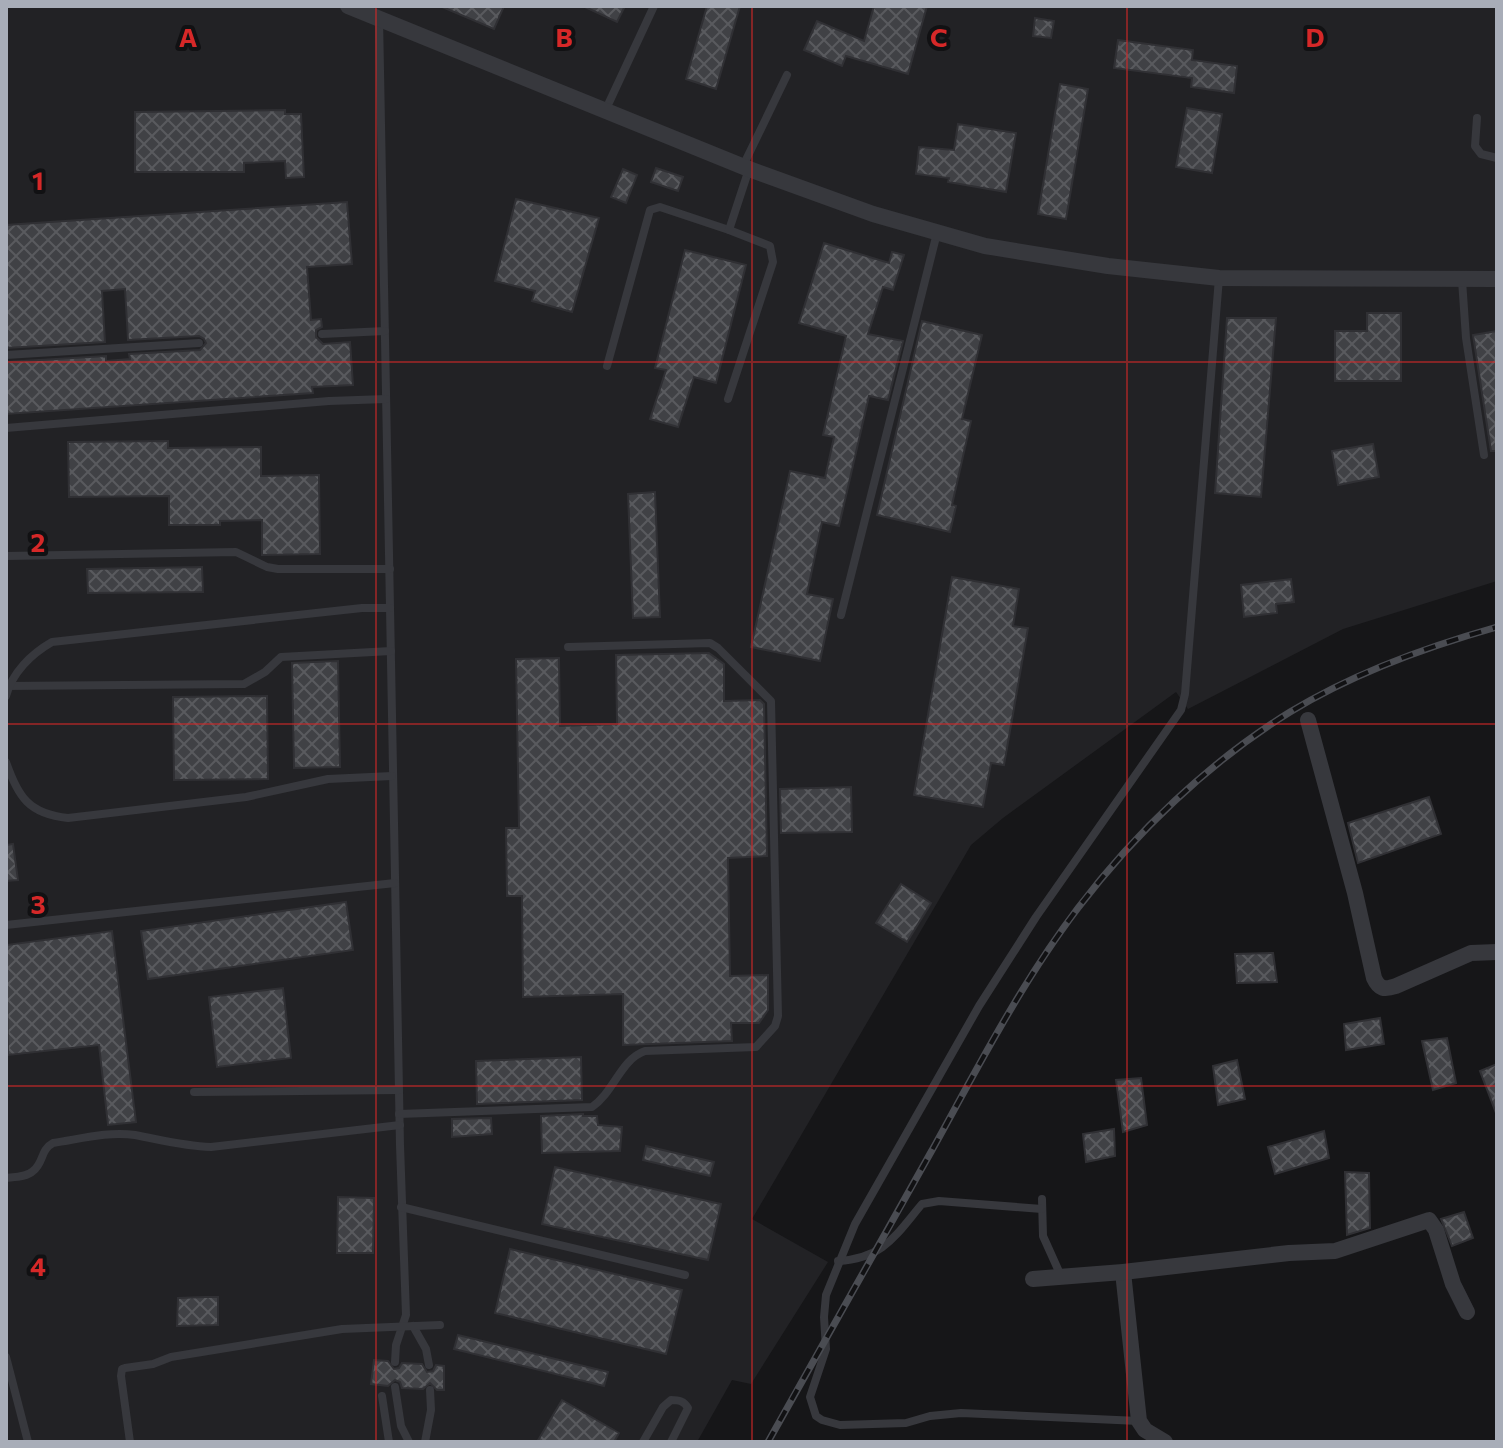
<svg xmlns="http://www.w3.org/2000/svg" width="1503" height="1448" viewBox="0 0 1503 1448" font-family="Commissioner,sans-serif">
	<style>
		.built { fill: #222225 }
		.building { fill: url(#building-cross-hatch); stroke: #303034; stroke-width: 2 }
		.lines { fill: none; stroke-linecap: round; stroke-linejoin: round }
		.lane { stroke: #37383d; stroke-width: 8 }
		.street { stroke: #37383d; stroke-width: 16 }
		.rail-casing { stroke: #4a4c52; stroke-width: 7 }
		.rail { stroke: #111113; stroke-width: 4; stroke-dasharray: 12; stroke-linecap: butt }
		.grid { fill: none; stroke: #d62828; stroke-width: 2; stroke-opacity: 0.55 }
		.grid-label { font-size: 26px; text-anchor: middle; font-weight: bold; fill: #d62828; stroke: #111113; stroke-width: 8; stroke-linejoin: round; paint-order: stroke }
	</style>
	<defs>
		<pattern id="building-cross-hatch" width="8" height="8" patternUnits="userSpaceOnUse" patternTransform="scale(2)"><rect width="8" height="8" fill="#404145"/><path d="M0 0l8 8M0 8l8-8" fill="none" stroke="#595a5e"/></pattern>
	</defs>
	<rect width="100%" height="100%" fill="#161618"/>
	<polygon class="built" points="6,6 1497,6 1497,581 1343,629 1188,709 1176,692 1003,818 971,845 752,1219 828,1262 751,1384 732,1380 697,1442 6,1442"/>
	<g class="building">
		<polygon points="440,6 504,6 494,29"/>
		<polygon points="583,6 625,6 617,22"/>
		<polygon points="707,6 740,6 716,89 686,79"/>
		<polygon points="874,6 927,6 908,74 846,56 842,66 804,50 817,21 864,41"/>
		<polygon points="1035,18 1054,21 1051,38 1033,36"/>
		<polygon points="1118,40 1193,50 1192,60 1237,66 1234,93 1191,87 1192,78 1114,68"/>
		<polygon points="1060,84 1088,89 1066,219 1038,214"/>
		<polygon points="1187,108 1222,114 1212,173 1176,167"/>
		<polygon points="285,110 285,114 301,114 304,177 286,178 285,161 244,163 244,172 135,172 135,112"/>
		<polygon points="958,124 1016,133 1006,192 948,182 949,178 916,174 919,147 954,150"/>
		<polygon points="656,168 683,177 678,191 651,182"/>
		<polygon points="623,169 637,175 626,203 611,197"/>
		<polygon points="516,199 599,218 572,312 532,301 535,291 495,281"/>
		<polygon points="347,202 352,264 307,267 311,320 321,319 322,327 316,330 316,337 323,344 350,342 353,385 312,387 313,393 6,414 6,362 106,356 106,361 130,359 129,354 200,350 206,343 204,339 199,336 128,340 125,289 102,291 105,342 6,348 6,225"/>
		<polygon points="824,243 889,263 892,252 904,255 893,290 883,287 868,334 903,341 888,400 869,396 839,526 822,522 807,594 833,599 820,661 751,647 790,471 825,478 834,437 823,435 846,336 799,323"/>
		<polygon points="685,250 746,265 716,383 694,377 678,427 650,419 666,370 655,368"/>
		<polygon points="1367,313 1401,313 1401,381 1335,381 1335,331 1367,331"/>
		<polygon points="1227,318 1276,318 1261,497 1215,493"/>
		<polygon points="922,321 982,335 962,419 971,421 952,505 956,506 950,532 877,515"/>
		<polygon points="1497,331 1497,451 1491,451 1473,335"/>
		<polygon points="168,441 168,448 261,447 261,476 319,475 320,554 262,555 262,520 220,521 220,525 169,525 169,496 69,497 68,442"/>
		<polygon points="1373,444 1379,477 1338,485 1332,451"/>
		<polygon points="655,492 660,617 633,618 628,494"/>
		<polygon points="202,567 203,592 88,593 87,569"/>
		<polygon points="952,577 1019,589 1013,626 1028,628 1004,765 991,763 983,807 914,795"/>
		<polygon points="1291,579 1294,602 1276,604 1277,613 1244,617 1241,585"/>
		<polygon points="709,653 724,664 724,701 760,700 764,704 767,856 728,858 730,976 768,975 768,1010 759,1023 731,1023 732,1041 623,1045 623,994 523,997 522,896 507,896 506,828 519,828 516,659 559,658 560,726 617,724 616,655"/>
		<polygon points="338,661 340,767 294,768 292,663"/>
		<polygon points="267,696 268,779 174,780 173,697"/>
		<polygon points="851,787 852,832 781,833 780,789"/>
		<polygon points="1429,797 1441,834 1358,863 1348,823"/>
		<polygon points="13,844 18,880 6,881 6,845"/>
		<polygon points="901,884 931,903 907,942 876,923"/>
		<polygon points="346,902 353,950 148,979 141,931"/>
		<polygon points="112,931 136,1122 108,1125 99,1045 8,1055 6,945"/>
		<polygon points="1273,953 1277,982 1237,983 1235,954"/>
		<polygon points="283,988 291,1058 217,1067 209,997"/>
		<polygon points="1380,1018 1384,1044 1346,1050 1344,1024"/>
		<polygon points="1447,1038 1456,1083 1433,1090 1422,1041"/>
		<polygon points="581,1057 582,1100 477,1104 476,1061"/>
		<polygon points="1237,1060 1245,1099 1218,1105 1213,1066"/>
		<polygon points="1497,1064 1497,1113 1496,1113 1480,1071"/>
		<polygon points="1141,1078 1147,1125 1123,1132 1116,1080"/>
		<polygon points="583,1114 583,1116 597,1116 598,1125 622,1127 620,1151 542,1153 541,1116"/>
		<polygon points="491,1118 492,1134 452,1137 452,1119"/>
		<polygon points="1114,1129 1115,1156 1086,1162 1083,1134"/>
		<polygon points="1324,1131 1329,1158 1275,1174 1268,1147"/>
		<polygon points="646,1146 714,1162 710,1176 643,1160"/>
		<polygon points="555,1167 721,1204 708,1260 542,1224"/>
		<polygon points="1345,1172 1369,1173 1370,1228 1347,1235"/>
		<polygon points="338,1197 374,1198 373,1253 337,1253"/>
		<polygon points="1464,1212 1473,1238 1452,1246 1441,1219"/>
		<polygon points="510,1249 682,1290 666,1354 495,1313"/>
		<polygon points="205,1297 218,1297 218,1325 177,1326 178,1298"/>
		<polygon points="458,1335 608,1372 604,1386 454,1349"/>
		<polygon points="374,1360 388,1361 394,1369 399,1368 402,1363 422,1364 427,1372 433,1371 436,1365 444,1366 444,1390 437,1390 430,1383 423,1389 402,1388 400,1382 395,1380 388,1386 371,1384"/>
		<polygon points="562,1400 619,1433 614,1442 537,1442"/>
	</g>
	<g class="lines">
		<g class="lane">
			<polyline points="379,17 400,1145 406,1315 396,1345 395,1362"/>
			<polyline points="606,109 654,6"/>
			<polyline points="1477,118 1475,146 1481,154 1497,158"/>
			<polyline points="743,166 787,75"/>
			<polyline points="1462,280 1466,338 1484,455"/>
			<polyline points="322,334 385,331"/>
			<polyline points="6,355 199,343"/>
			<polyline points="607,366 650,210 660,207 729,230"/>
			<polyline points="728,399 773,262 770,246 729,230 749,169"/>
			<polyline points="6,428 329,401 386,399"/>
			<polyline points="6,556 236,552 267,567 278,569 390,569"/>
			<polyline points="841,615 937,233"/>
			<polyline points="6,686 244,684 265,672 281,657 391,651"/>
			<path d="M 6,696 C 12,673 31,654 52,642 L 362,608 L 390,608"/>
			<path d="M 6,762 C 18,797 29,814 68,818 L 246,797 L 328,779 L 392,776"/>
			<polyline points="6,925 395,883"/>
			<polyline points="194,1092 399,1090"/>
			<path d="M 399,1114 L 592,1107 C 614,1092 621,1059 645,1051 L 756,1047 L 775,1026 L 778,1016 L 771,701 L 718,648 L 710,643 L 568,647"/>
			<path d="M 6,1178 C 15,1177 27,1177 33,1171 C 44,1163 40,1150 53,1143 C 80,1139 108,1131 135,1135 C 162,1140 183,1146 211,1147 L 400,1125"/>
			<polyline points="1042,1199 1043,1236 1061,1276"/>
			<polyline points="401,1207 685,1275"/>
			<path d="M 838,1261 C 884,1258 895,1236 922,1204 L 939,1201 L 1042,1209"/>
			<polyline points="413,1326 426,1349 429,1365"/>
			<polyline points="6,1357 28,1442"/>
			<polyline points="395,1387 401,1426 409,1442"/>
			<polyline points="382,1396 389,1442"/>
			<polyline points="1139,1421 961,1413 930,1416 906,1423 840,1425 822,1420 816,1416 810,1397 826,1349 824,1317 826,1295 855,1224 979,1006 1036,917 1181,710 1185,694 1219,278"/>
			<polyline points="130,1442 121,1376 122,1369 125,1368 153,1364 171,1357 342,1329 440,1325"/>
			<polyline points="425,1442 431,1410 430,1390"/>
			<path d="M 643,1442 L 663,1407 L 671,1400 C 679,1400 684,1401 688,1408 L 671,1442"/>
		</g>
		<g class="street">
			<polyline points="348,6 749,169 873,214 985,246 1108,266 1219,278 1497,279"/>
			<path d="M 1308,720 L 1355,893 L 1374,978 C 1379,989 1384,990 1396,986 L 1471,953 L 1497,952"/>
			<polyline points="1123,1272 1139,1421 1145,1430 1165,1442"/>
			<polyline points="1033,1279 1123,1272 1289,1253 1335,1251 1429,1220 1436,1230 1453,1284 1467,1312"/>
		</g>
		<g class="rail-casing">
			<path id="rail" d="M 768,1442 C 822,1345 877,1249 931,1152 C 977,1069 1021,983 1078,908 C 1135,833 1209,762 1290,712 C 1354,673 1426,647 1497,627"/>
		</g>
		<use href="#rail" class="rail"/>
	</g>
	<path class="grid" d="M 376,6 L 376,1442M 752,6 L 752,1442M 1127,6 L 1127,1442M 6,362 L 1497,362M 6,724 L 1497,724M 6,1086 L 1497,1086"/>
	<g class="grid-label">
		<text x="188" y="47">A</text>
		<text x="564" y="47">B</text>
		<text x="939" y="47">C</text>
		<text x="1315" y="47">D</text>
		<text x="38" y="190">1</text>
		<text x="38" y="552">2</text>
		<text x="38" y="914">3</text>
		<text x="38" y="1276">4</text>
	</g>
	<rect width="1503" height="1448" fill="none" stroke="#a8adb8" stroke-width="16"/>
</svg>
